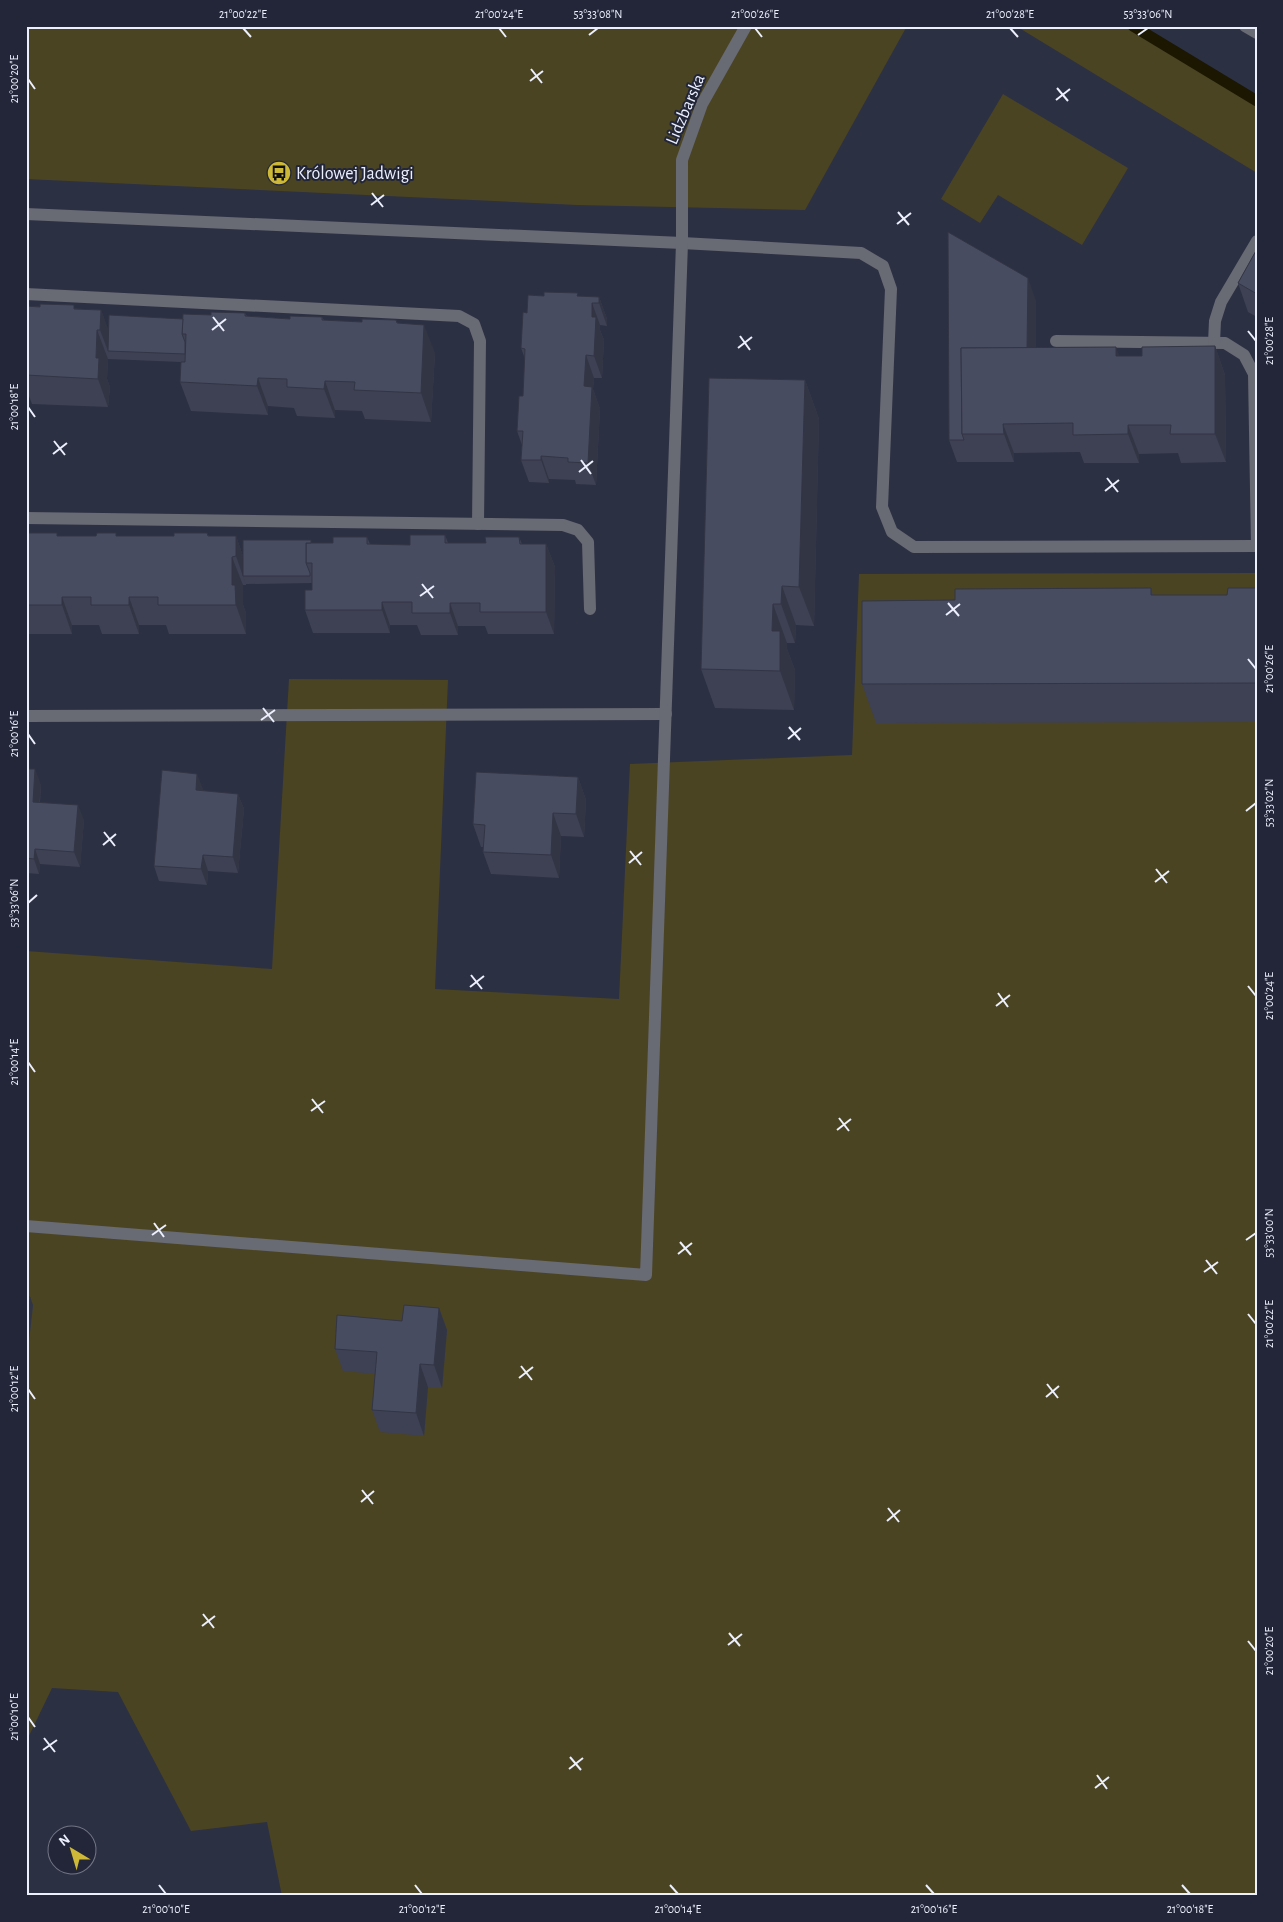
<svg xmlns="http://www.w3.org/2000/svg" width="1283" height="1922" viewBox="0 0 1283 1922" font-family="'Alegreya Sans',sans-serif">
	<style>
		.green { fill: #4a4423 }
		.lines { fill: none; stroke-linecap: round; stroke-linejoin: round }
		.stream { stroke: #1c1700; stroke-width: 11 }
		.lane { stroke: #686a74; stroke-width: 12 }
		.street { stroke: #686a74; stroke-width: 12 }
		.wall { fill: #3e4153 }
		.shaded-wall { fill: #323544 }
		.building { fill: #484c61; stroke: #323544 }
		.ticks { fill: none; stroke: #eceffc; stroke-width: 2 }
		.labels { text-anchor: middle; stroke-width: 4; stroke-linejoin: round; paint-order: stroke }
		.street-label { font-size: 18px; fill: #eceffc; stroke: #222638 }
		.poi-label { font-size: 18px; fill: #eceffc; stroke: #222638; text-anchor: start }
		.neatline { fill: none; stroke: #eceffc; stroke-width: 2 }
		.ticks-label { font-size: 12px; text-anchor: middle; fill: #eceffc }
	</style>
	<rect width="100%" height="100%" fill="#2c3043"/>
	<g class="green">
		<polygon points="26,26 907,26 805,210 577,205 26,179"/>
		<polygon points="1016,26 1136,26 1257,97 1257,173"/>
		<polygon points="1003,94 1128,168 1082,245 998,195 980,223 941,199"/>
		<polygon points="1257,573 1257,1896 282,1896 267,1822 191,1831 118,1692 52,1688 26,1742 26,951 272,969 289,679 448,680 435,989 619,999 630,764 852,755 859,574"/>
	</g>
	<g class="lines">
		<polyline class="stream" points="1133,26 1257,101"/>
		<g class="lane">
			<polyline points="682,243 861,253 883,266 891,289 882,507 892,532 914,547 1257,546"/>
			<polyline points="26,294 459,316 474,324 480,341 478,524"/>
			<polyline points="1056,341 1225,343 1244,355 1254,374 1257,546"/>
			<polyline points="1214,343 1215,321 1221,302 1257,241"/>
			<polyline points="26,518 563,525 578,530 588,542 590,609"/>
		</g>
		<g class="street">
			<polyline points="1245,26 1257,33"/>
			<polyline points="26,214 682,243"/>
			<polyline points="26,716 666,714"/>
			<polyline points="26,1226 646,1275 682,243 682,160 702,104 746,26"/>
		</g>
	</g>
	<g class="wall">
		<polygon points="1257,249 1257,317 1248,312 1238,283"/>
		<polygon points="544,296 599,297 607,319 607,326 600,325 600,330 604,340 602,378 594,378 593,389 600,409 596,485 576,484 575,480 549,479 549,483 529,482 521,460 522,445 517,431 523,396 525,359 521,348 527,313"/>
		<polygon points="1036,301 1036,348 1119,356 1142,356 1215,346 1225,375 1226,462 1181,463 1178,453 1139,454 1139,463 1084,463 1080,452 1014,453 1014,462 957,462 949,440"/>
		<polygon points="26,306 101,310 108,330 211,315 245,313 247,316 290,319 322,317 324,320 362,322 396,320 398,323 435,353 431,422 365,419 362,411 335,410 335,418 297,416 294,408 268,406 268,415 191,411 180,382 181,362 108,359 107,379 110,387 108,407 32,404 29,396 26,395"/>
		<polygon points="805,380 819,419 814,626 796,625 795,643 787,643 787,649 795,670 794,710 715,708 701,669"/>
		<polygon points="26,533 58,536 174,536 207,533 209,536 236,536 243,556 312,543 333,543 367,537 370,544 410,545 445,535 448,543 486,543 519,537 522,544 546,544 555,567 554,634 488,634 485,626 458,626 458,635 421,635 417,625 390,625 390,633 313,633 305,610 312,590 312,583 246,584 246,585 243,585 243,605 246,613 246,634 169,634 166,625 139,625 139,634 102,634 99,625 72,625 72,634 26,634"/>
		<polygon points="1151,588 1153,595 1227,595 1257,588 1257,722 876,723 862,684 955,600"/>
		<polygon points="26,769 41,785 40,802 84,820 80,867 40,864 39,874 26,873"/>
		<polygon points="578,777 586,800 584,837 561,836 559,878 491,874 483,852 484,847 481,847 473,824"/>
		<polygon points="203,789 203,791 238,794 244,809 238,873 208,871 207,885 159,881 154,866"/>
		<polygon points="26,1297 30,1297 33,1305 29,1341 26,1341"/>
		<polygon points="439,1308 447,1330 442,1388 428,1387 424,1436 380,1432 372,1410 375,1374 343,1371 335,1349 402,1321"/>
	</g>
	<g class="shaded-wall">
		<polygon points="1028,278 1036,301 1036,377 1027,354"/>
		<polygon points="599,297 607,319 607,326 599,303"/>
		<polygon points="592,303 600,325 600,330 604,340 602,378 594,356 592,317"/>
		<polygon points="101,310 112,339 108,351 100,330"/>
		<polygon points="424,325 435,353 431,422 421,393"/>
		<polygon points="97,330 108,359 107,379 110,387 108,407 98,379 96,358"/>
		<polygon points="1215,346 1225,375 1226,462 1215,434"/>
		<polygon points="1116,347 1126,376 1116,356"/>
		<polygon points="586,355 594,378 593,389 600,409 596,485 588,463 584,386"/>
		<polygon points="258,378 268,406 268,415 257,386"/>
		<polygon points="805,380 819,419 814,626 799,587"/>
		<polygon points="325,381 335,410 335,418 324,389"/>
		<polygon points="1003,424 1014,453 1014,462 1004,434"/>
		<polygon points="1128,425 1139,454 1139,463 1128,434"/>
		<polygon points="541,456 549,479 549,483 541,460"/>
		<polygon points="236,536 246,565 243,576 246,585 236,556"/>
		<polygon points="546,544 555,567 554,634 546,612"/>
		<polygon points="232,557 243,585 243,605 246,613 246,634 236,605 232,585"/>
		<polygon points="782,586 796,625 795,643 781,604"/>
		<polygon points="62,597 72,625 72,634 62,605"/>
		<polygon points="129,597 139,625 139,634 129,605"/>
		<polygon points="382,602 390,625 390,633 382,610"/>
		<polygon points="450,603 458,626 458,635 450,613"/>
		<polygon points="773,604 787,643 787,649 795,670 794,710 780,671 772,631"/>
		<polygon points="35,769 41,785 38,817 33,802"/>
		<polygon points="197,774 203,789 201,806 196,790"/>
		<polygon points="578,777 586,800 584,837 576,814"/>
		<polygon points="238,794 244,809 238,873 233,857"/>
		<polygon points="78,805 84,820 80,867 74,852"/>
		<polygon points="553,813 561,836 559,878 551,855"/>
		<polygon points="35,849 40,864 39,874 34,859"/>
		<polygon points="203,855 208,871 207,885 201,869"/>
		<polygon points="30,1297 33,1305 29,1341 26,1333"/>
		<polygon points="439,1308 447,1330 442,1388 434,1365"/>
		<polygon points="420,1364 428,1387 424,1436 416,1413"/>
	</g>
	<g class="building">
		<polygon points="948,232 1028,278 1027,348 961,348 962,434 964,440 949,440"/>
		<polygon points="1257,249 1257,294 1238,283"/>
		<polygon points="544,292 578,293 577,296 599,297 599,303 592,303 592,317 596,317 594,356 586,355 584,386 592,387 588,463 568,462 568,458 541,456 541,460 521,460 523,431 517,431 519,396 523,396 525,349 521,348 523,312 527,313 528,295 544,296"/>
		<polygon points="40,304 74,305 74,309 101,310 100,330 97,330 96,358 99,358 98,379 26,375 26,306 40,307"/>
		<polygon points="211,312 245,313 245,316 290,319 290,316 322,317 322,320 362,322 362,319 396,320 397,323 424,325 421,393 354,390 355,382 325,381 324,389 287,387 287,379 258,378 257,386 180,382 181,362 185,362 186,334 182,334 183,314 211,315"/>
		<polygon points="109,315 183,319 182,334 185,342 185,354 108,351"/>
		<polygon points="1215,346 1215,434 1170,434 1171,425 1128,425 1128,434 1073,435 1073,423 1003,424 1004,434 962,434 961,348 1116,347 1116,356 1142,356 1142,347"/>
		<polygon points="709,378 805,380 799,587 782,586 781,604 773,604 772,631 780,631 780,671 701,669"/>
		<polygon points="26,533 57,533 57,536 96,536 97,533 116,533 116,536 174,536 174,533 207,533 208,536 236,536 236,556 232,557 232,585 235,585 236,605 158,605 158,597 129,597 129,605 91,605 91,597 62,597 62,605 26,605"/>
		<polygon points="410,535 445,535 445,543 486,543 485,537 519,537 520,544 546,544 546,612 480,612 480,603 450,603 450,613 412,613 412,602 382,602 382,610 305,610 305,590 312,590 312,563 306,563 306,543 333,543 333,537 367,537 367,544 410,545"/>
		<polygon points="243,540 311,540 311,543 306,543 306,563 310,573 310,576 243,576"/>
		<polygon points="1151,588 1151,595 1227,595 1228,588 1257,588 1257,683 862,684 862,601 955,600 955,589"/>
		<polygon points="26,769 35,769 33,802 78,805 74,852 35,849 34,859 26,858"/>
		<polygon points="162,770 197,774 196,790 238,794 233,857 203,855 201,869 154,866"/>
		<polygon points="476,772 578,777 576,814 553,813 551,855 483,852 485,825 473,824"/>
		<polygon points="26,1297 30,1297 26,1333"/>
		<polygon points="404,1305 439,1308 434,1365 420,1364 416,1413 372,1410 377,1352 335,1349 337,1315 402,1321"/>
	</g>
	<path class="ticks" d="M 243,28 L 251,37M 499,28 L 506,37M 755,28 L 762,37M 1010,28 L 1018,37M 589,35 L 598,28M 1138,35 L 1148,28M 531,69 L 542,83M 28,79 L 35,89M 530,81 L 543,71M 1057,88 L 1068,101M 1056,100 L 1070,89M 372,193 L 383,207M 371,205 L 384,195M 898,212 L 909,225M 897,224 L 911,213M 213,317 L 224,331M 212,330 L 226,319M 1248,331 L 1256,341M 740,336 L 750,350M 738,348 L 752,337M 28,407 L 35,417M 54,441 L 65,455M 53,454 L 67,443M 581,460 L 591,474M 579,472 L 593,461M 1107,478 L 1118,492M 1105,491 L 1119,480M 422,584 L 433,598M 420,596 L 434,586M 948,603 L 959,616M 946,615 L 960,604M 1248,659 L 1256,669M 263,708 L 274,722M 261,720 L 275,710M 789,727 L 800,740M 28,734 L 35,744M 788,739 L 801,728M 1246,811 L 1256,803M 104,832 L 115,846M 103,845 L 116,834M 630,851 L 641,865M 629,863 L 642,852M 1156,869 L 1167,883M 1155,882 L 1169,871M 28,903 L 37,895M 471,975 L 482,989M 1248,986 L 1256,996M 470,987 L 484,976M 998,993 L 1008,1007M 996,1006 L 1010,995M 28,1062 L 35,1072M 312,1099 L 323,1113M 311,1111 L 325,1101M 839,1118 L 849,1131M 837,1130 L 851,1119M 154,1223 L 164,1237M 152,1235 L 166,1225M 1246,1240 L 1256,1233M 680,1242 L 691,1255M 678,1254 L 692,1243M 1206,1260 L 1217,1274M 1204,1272 L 1218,1262M 1248,1314 L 1256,1324M 521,1366 L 532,1380M 519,1378 L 533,1367M 1047,1384 L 1058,1398M 28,1389 L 35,1399M 1046,1397 L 1059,1386M 362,1490 L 373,1504M 361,1502 L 374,1491M 888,1508 L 899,1522M 887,1521 L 900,1510M 203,1614 L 214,1628M 202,1626 L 215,1616M 729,1633 L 740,1646M 1248,1641 L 1256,1651M 728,1645 L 742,1634M 28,1717 L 35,1727M 44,1738 L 55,1752M 43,1750 L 57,1740M 570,1757 L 581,1770M 569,1769 L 583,1758M 1097,1775 L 1107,1789M 1095,1788 L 1109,1777M 159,1885 L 166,1894M 415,1885 L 422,1894M 670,1885 L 678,1894M 926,1885 L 934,1894M 1182,1885 L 1190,1894"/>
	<defs>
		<g id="bus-disc" transform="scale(1.25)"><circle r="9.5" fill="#ceb837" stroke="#222638"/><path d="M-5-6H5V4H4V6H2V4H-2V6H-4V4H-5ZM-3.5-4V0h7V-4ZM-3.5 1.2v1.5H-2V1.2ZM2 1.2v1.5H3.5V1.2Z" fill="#111"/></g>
	</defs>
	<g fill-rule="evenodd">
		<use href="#bus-disc" x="279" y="173"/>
	</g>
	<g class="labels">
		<g class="street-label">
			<text transform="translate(685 109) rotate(-67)" y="6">Lidzbarska</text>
		</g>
		<g class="poi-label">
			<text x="296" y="179">Królowej Jadwigi</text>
		</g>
	</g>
	<rect width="1283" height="1922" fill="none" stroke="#222638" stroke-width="55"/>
	<g transform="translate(72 1850) rotate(322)"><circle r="24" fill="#222638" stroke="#737686"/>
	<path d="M0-4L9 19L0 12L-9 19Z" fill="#ceb837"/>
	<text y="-8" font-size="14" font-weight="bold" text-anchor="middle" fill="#eceffc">N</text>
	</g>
	<rect x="28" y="28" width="1228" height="1866" class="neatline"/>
	<g class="ticks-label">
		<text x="243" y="18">21°00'22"E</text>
		<text x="499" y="18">21°00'24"E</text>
		<text x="598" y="18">53°33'08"N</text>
		<text x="755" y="18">21°00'26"E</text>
		<text x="1010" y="18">21°00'28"E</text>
		<text x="1148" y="18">53°33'06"N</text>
		<text transform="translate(14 79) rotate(-90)" y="4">21°00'20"E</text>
		<text transform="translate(1269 341) rotate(-90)" y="4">21°00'28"E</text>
		<text transform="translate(14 407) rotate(-90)" y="4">21°00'18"E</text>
		<text transform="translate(1269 669) rotate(-90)" y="4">21°00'26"E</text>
		<text transform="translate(14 734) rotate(-90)" y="4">21°00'16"E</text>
		<text transform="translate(1269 803) rotate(-90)" y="4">53°33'02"N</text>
		<text transform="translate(14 903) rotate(-90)" y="4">53°33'06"N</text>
		<text transform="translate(1269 996) rotate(-90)" y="4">21°00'24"E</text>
		<text transform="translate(14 1062) rotate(-90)" y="4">21°00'14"E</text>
		<text transform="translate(1269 1233) rotate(-90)" y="4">53°33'00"N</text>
		<text transform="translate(1269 1324) rotate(-90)" y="4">21°00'22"E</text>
		<text transform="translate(14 1389) rotate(-90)" y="4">21°00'12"E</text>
		<text transform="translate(1269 1651) rotate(-90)" y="4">21°00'20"E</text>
		<text transform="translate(14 1717) rotate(-90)" y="4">21°00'10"E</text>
		<text x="166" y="1913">21°00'10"E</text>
		<text x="422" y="1913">21°00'12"E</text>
		<text x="678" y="1913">21°00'14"E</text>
		<text x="934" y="1913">21°00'16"E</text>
		<text x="1190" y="1913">21°00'18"E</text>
	</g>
</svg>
